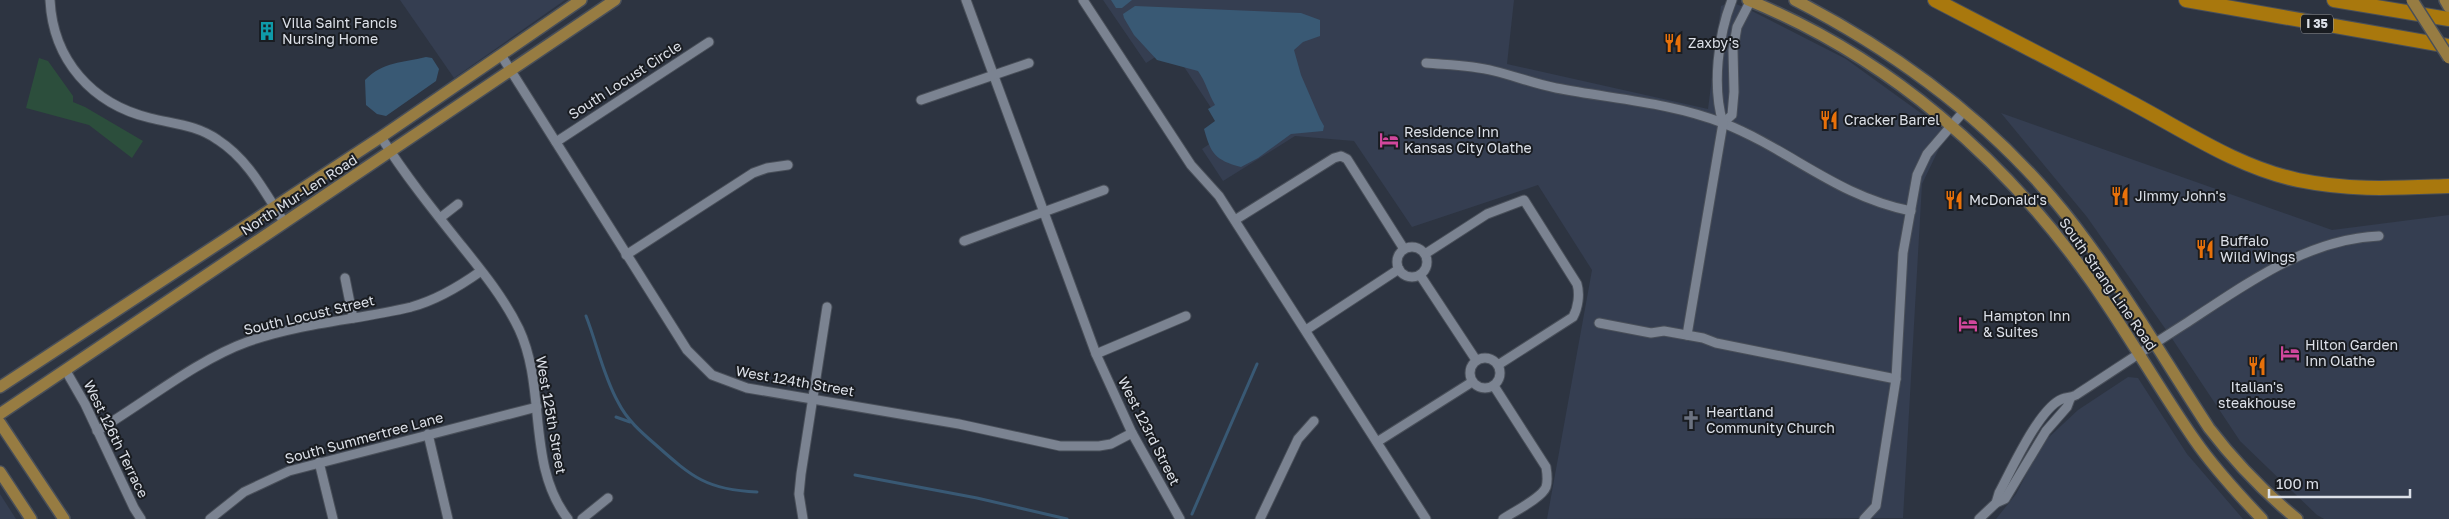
<svg xmlns="http://www.w3.org/2000/svg" width="2449" height="519" viewBox="0 0 2449 519" font-family="'Golos Text',sans-serif">
	<style>
		.built { fill: #353e51 }
		.green { fill: #2c4e3c }
		.water { fill: #395974 }
		.lines { fill: none; stroke-linecap: round; stroke-linejoin: round }
		.stream { stroke: #395974; stroke-width: 3 }
		.minor-casing { stroke: #494f59; stroke-width: 11 }
		.major-casing { stroke: #494f59; stroke-width: 14 }
		.highway-casing { stroke: #494f59; stroke-width: 16 }
		.minor { stroke: #7b8391; stroke-width: 9 }
		.major { stroke: #977c42; stroke-width: 11 }
		.highway { stroke: #a9780d; stroke-width: 14 }
		.major-bridge-casing { stroke: #494f59; stroke-width: 14; stroke-linecap: butt }
		.major-bridge { stroke: #977c42; stroke-width: 11 }
		.labels { text-anchor: middle; stroke-width: 4; stroke-linejoin: round; paint-order: stroke }
		.shield { fill: #191c21; stroke: #a2a5ac; stroke-width: 1 }
		.shield-label { font-size: 12px; font-weight: bold; fill: #dce0e8 }
		.poi-label { font-size: 14px; fill: #dce0e8; stroke: #191c21; text-anchor: start }
		.street-label { font-size: 14px; fill: #dce0e8; stroke: #191c21 }
	</style>
	<rect width="100%" height="100%" fill="#2d3441"/>
	<g class="built">
		<polygon points="400,0 565,0 454,78"/>
		<polygon points="1103,0 1514,0 1507,64 1708,109 1721,6 1731,2 1746,8 1846,59 1947,132 1922,184 1903,518 1547,519 1592,270 1538,185 1412,227 1354,141 1295,136 1223,181 1202,149 1227,132 1171,47 1146,63"/>
		<polygon points="2001,113 2332,230 2449,215 2449,519 2324,519 2317,515 2240,441 2169,334 2087,217"/>
		<polygon points="2128,377 2138,378 2187,454 2243,519 1996,519 2016,494 2038,452 2048,438 2078,410"/>
		<polygon points="0,494 16,519 0,519"/>
	</g>
	<polygon class="green" points="39,58 48,61 73,96 73,102 85,107 143,141 132,158 89,125 26,108"/>
	<g class="water">
		<polygon points="1111,0 1132,0 1122,8 1116,8"/>
		<path d="M 1135,6 L 1301,13 L 1320,20 L 1320,36 L 1303,42 L 1294,50 L 1301,75 L 1320,119 L 1324,126 L 1323,131 L 1291,134 L 1258,158 L 1241,167 C 1215,160 1211,154 1204,129 L 1215,121 L 1208,109 L 1215,105 C 1208,93 1206,82 1198,71 L 1157,60 L 1134,35 L 1124,18 L 1123,14 Z"/>
		<path d="M 426,57 L 432,58 L 439,69 L 436,81 L 386,116 L 377,114 L 366,105 L 365,80 C 384,61 402,63 426,57 Z"/>
	</g>
	<g class="lines">
		<g class="stream">
			<path d="M 586,316 C 597,344 603,375 618,402 C 627,420 641,432 656,445 C 692,477 707,490 757,492"/>
			<polyline points="616,417 630,422"/>
			<polyline points="855,475 977,498 1067,519"/>
			<polyline points="1192,514 1257,364"/>
		</g>
		<g class="minor-casing">
			<g id="minor">
				<path d="M 50,0 C 53,60 92,104 150,118 C 174,124 197,125 218,140 C 249,160 265,193 284,222"/>
				<polyline points="966,0 1096,354 1132,433 1180,519"/>
				<polyline points="1083,0 1191,165 1219,196 1426,519"/>
				<polyline points="501,55 687,350 712,375 747,388 959,424 1060,446 1099,446 1111,444 1132,433"/>
				<path d="M 1426,63 C 1449,65 1471,65 1494,71 C 1515,76 1535,84 1556,88 C 1612,99 1669,102 1723,123 C 1791,150 1836,196 1911,211"/>
				<polyline points="921,100 1029,63"/>
				<polyline points="1723,123 1732,115 1734,92 1733,50 1737,27 1751,0"/>
				<path d="M 381,137 C 405,175 433,210 461,245 C 482,271 504,298 519,329 C 547,389 526,465 568,519"/>
				<polyline points="556,142 709,42"/>
				<polyline points="440,218 458,204"/>
				<polyline points="1235,220 1334,158 1341,156 1347,159 1404,249"/>
				<polyline points="964,241 1104,190"/>
				<circle cx="1412" cy="262" r="15"/>
				<path d="M 1425,254 L 1487,214 L 1524,200 L 1577,284 C 1580,294 1578,308 1573,317 L 1498,365"/>
				<polyline points="626,255 753,173 767,168 788,165"/>
				<polyline points="1420,275 1476,360"/>
				<polyline points="345,278 353,318"/>
				<polyline points="1599,323 1651,333 1664,331 1703,338 1716,343 1896,379"/>
				<polyline points="1306,330 1399,269"/>
				<path d="M 1687,335 L 1723,123 C 1712,87 1718,35 1732,0"/>
				<polyline points="1096,354 1186,316"/>
				<circle cx="1485" cy="373" r="15"/>
				<polyline points="66,371 85,404 134,508 141,519"/>
				<path d="M 1494,386 L 1546,467 C 1547,473 1548,481 1546,487 C 1542,498 1513,512 1503,519"/>
				<path d="M 97,431 C 144,403 197,360 247,342 C 299,323 357,320 411,307 C 437,300 460,286 481,271"/>
				<polyline points="428,434 448,519"/>
				<polyline points="1377,442 1472,382"/>
				<polyline points="319,462 333,519"/>
				<path d="M 1996,503 L 1999,493 C 2011,471 2039,408 2062,399 C 2067,397 2071,398 2076,395 C 2113,371 2150,346 2188,322 C 2246,284 2307,239 2379,236"/>
				<polyline points="210,519 244,492 289,471 537,407"/>
				<polyline points="582,519 608,498"/>
				<polyline points="803,519 799,494 801,474 827,307"/>
				<polyline points="1260,519 1298,439 1314,421"/>
				<polyline points="1864,519 1876,506 1896,379 1903,253 1917,175 1927,154 1964,111"/>
				<polyline points="1979,519 1996,503 2005,499 2046,431 2067,407 2070,399"/>
			</g>
		</g>
		<g class="major-casing">
			<g id="major">
				<path d="M 1748,0 C 1888,57 2004,158 2091,281 C 2127,332 2158,387 2194,439 C 2214,468 2238,494 2262,519"/>
				<path d="M 1795,0 C 1902,55 2001,130 2075,226 C 2124,290 2165,361 2209,428 C 2235,462 2264,492 2297,519"/>
				<polyline points="2445,0 2449,7"/>
				<polyline points="0,387 381,137 581,0"/>
				<polyline points="0,414 615,0"/>
				<polyline points="0,423 64,519"/>
				<polyline points="0,472 31,519"/>
			</g>
		</g>
		<g class="highway-casing">
			<g id="highway">
				<path d="M 1935,0 C 2000,34 2066,67 2130,102 C 2185,131 2237,167 2298,180 C 2352,191 2395,188 2449,186"/>
				<polyline points="2186,0 2449,46"/>
				<polyline points="2334,0 2449,19"/>
			</g>
		</g>
		<use href="#minor" class="minor"/>
		<use href="#major" class="major"/>
		<use href="#highway" class="highway"/>
		<g class="major-bridge-casing">
			<polyline id="major-bridge" points="2412,0 2449,58"/>
		</g>
		<use href="#major-bridge" class="major-bridge"/>
	</g>
	<defs>
		<g id="building-bare" transform="scale(1.5)"><path d="M-4-6H4V6H1V3H-1V6H-4ZM-2.5-4.3h1.7v1.8h-1.7ZM.8-4.3h1.7v1.8H.8ZM-2.5-1h1.7V.8h-1.7ZM.8-1h1.7V.8H.8Z" fill="#0f9aa8" stroke="#191c21" stroke-width="2.5" paint-order="stroke"/></g>
		<g id="restaurant-bare" transform="scale(1.5)"><path d="M-5-6h1v4h1v-4h1v4h1v-4h1v5L-1.5 .5V6h-2V.5L-5-1ZM5-6V6H3V1.5H1.5Q1.5-4 5-6Z" fill="#e8710a" stroke="#191c21" stroke-width="2.5" paint-order="stroke"/></g>
		<g id="hotel-bare" transform="scale(1.5)"><path d="M-6-4.5h1.5V1H6V5H4.5V3h-9V5H-6ZM-4 0a1.8 1.8 0 1 1 3.6 0ZM.5 0V-2.5h3Q6-2.5 6 0Z" fill="#d1479c" stroke="#191c21" stroke-width="2.5" paint-order="stroke"/></g>
		<g id="church-bare" transform="scale(1.5)"><path d="M-1.2-6h2.4v3.5h3.3v2.4h-3.3V6h-2.4V-.1h-3.3v-2.4h3.3Z" fill="#6b7280" stroke="#191c21" stroke-width="2.5" paint-order="stroke"/></g>
	</defs>
	<g fill-rule="evenodd">
		<use href="#building-bare" x="267" y="31"/>
		<use href="#restaurant-bare" x="1673" y="43"/>
		<use href="#restaurant-bare" x="1829" y="120"/>
		<use href="#hotel-bare" x="1389" y="140"/>
		<use href="#restaurant-bare" x="2120" y="196"/>
		<use href="#restaurant-bare" x="1954" y="200"/>
		<use href="#restaurant-bare" x="2205" y="249"/>
		<use href="#hotel-bare" x="1968" y="324"/>
		<use href="#hotel-bare" x="2290" y="353"/>
		<use href="#restaurant-bare" x="2257" y="366"/>
		<use href="#church-bare" x="1691" y="420"/>
	</g>
	<g class="labels">
		<rect class="shield" x="2301" y="14.5" width="32" height="19" rx="4"/>
		<g class="shield-label">
			<text x="2317" y="28">I 35</text>
		</g>
		<g class="poi-label">
			<text x="282" y="28">Villa Saint Fancis<tspan x="282" dy="16">Nursing Home</tspan></text>
			<text x="1688" y="48">Zaxby's</text>
			<text x="1844" y="125">Cracker Barrel</text>
			<text x="1404" y="137">Residence Inn<tspan x="1404" dy="16">Kansas City Olathe</tspan></text>
			<text x="2135" y="201">Jimmy John's</text>
			<text x="1969" y="205">McDonald's</text>
			<text x="2220" y="246">Buffalo<tspan x="2220" dy="16">Wild Wings</tspan></text>
			<text x="1983" y="321">Hampton Inn<tspan x="1983" dy="16">&amp; Suites</tspan></text>
			<text x="2305" y="350">Hilton Garden<tspan x="2305" dy="16">Inn Olathe</tspan></text>
			<text x="2257" y="392" text-anchor="middle">Italian's<tspan x="2257" dy="16">steakhouse</tspan></text>
			<text x="1706" y="417">Heartland<tspan x="1706" dy="16">Community Church</tspan></text>
		</g>
		<g class="street-label">
			<text transform="translate(625 80) rotate(-33)" y="5">South Locust Circle</text>
			<text transform="translate(299 195) rotate(-33)" y="5">North Mur-Len Road</text>
			<text transform="translate(2108 284) rotate(55)" y="5">South Strang Line Road</text>
			<text transform="translate(309 315) rotate(-13)" y="5">South Locust Street</text>
			<text transform="translate(795 381) rotate(10)" y="5">West 124th Street</text>
			<text transform="translate(551 415) rotate(80)" y="5">West 125th Street</text>
			<text transform="translate(1149 431) rotate(63)" y="5">West 123rd Street</text>
			<text transform="translate(364 438) rotate(-15)" y="5">South Summertree Lane</text>
			<text transform="translate(116 439) rotate(64)" y="5">West 126th Terrace</text>
		</g>
	</g>
	<path d="M2269 489v8h141v-8" fill="none" stroke="#dce0e8" stroke-width="2.5"/>
	<text x="2276" y="489" font-size="15" fill="#dce0e8" stroke="#191c21" stroke-width="4" paint-order="stroke">100 m</text>
</svg>
